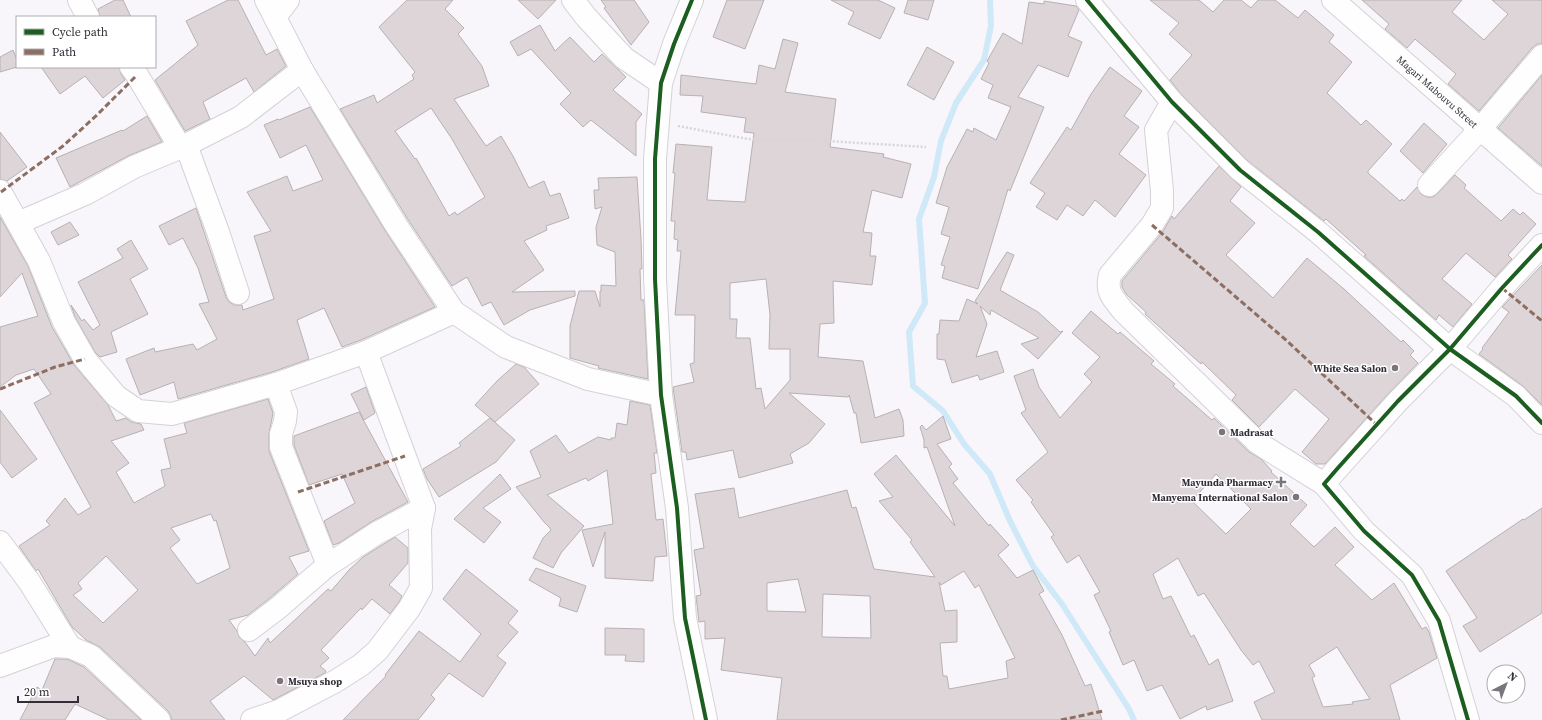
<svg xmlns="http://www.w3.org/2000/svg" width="1542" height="720" viewBox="0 0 1542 720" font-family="'Source Serif 4',serif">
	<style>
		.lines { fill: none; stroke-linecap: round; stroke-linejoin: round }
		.stream { stroke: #cfe9f9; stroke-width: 6 }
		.building { fill: #ddd5d7; stroke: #b8b1b2; fill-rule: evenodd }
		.minor-casing { stroke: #d5d1d8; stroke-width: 24 }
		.path { stroke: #d7d5d9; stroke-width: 2.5; stroke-dasharray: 2 2; stroke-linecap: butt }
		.minor { stroke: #fefefe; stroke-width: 22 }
		.quiet { stroke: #8d6e63; stroke-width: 3; stroke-dasharray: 6 3; stroke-linecap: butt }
		.cycleway-casing { stroke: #fff; stroke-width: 6 }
		.cycleway { stroke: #1b5e20; stroke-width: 4 }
		.poi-dot { fill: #79747d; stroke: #fff; stroke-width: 1.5 }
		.labels { text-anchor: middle; stroke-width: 3; stroke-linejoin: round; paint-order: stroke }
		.street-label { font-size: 10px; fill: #342e39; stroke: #fff }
		.poi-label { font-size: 10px; font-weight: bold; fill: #342e39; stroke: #fff; text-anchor: end }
	</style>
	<rect width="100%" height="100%" fill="#f8f6fa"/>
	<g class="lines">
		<polyline class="stream" points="990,0 991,26 984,60 956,103 941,141 934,177 919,219 925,303 909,332 913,386 943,411 964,444 990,474 1010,521 1033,566 1062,604 1129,709 1134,720"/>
	</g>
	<g class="building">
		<polygon points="115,0 123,0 131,17 100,17 98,9"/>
		<polygon points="228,0 238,0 266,55 277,49 286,66 254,92 246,78 203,102 210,119 185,131 155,80 198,45 186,21"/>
		<path d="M 407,0 L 453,0 L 445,9 L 464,28 L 458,34 L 482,66 L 489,86 L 454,99 L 486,146 L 501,136 L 513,156 L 529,188 L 544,181 L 550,196 L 560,193 L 569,218 L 546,226 L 547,230 L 524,241 L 544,270 L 512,292 L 575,291 L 575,296 L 530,310 L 504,325 L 491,302 L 482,306 L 467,277 L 452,286 L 407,218 L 340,109 L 374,95 L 377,103 L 414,79 L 412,75 L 415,72 L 379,27 ZM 431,108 L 452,139 L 485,197 L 457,215 L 455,212 L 449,216 L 416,158 L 415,159 L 395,131 Z"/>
		<polygon points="518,0 556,0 538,19"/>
		<polygon points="601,0 634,0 649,22 631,45 604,8 606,7"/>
		<polygon points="727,0 764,0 745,49 713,37"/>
		<polygon points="831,0 878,0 895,8 880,39 848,24 854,12"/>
		<polygon points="908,0 934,0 928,20 904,13"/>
		<polygon points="1150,0 1199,0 1213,12 1224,0 1241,0 1251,8 1258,0 1275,0 1298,18 1305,10 1334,35 1329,42 1352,62 1327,93 1361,125 1366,120 1392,144 1368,171 1368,173 1400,201 1402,199 1404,201 1417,187 1421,194 1427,197 1433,197 1438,193 1455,175 1466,185 1464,188 1501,221 1513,209 1520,215 1523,212 1536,224 1508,255 1512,259 1495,277 1466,253 1442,279 1472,304 1453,327 1439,315 1436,320 1364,256 1366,255 1326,219 1324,221 1248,161 1181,94 1170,80 1192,55 1169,34 1179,23"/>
		<polygon points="1362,0 1462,0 1452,12 1484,40 1508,14 1492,0 1542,0 1542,44 1537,44 1532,48 1479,111 1448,84 1456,74 1415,39 1407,48 1385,29 1389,24"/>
		<polygon points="1044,1 1076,6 1079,10 1068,36 1082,42 1068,77 1038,65 1018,97 1044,107 1010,191 1008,189 978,289 942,278 945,266 941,265 950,237 941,234 949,207 936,203 947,167 967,129 973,132 974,128 996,140 1011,107 988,98 993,85 981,79 989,63 987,61 1003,33 1022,44 1029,2 1044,4"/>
		<polygon points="540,25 555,51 570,37 594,62 602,54 626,77 613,90 642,114 636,122 636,156 591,120 583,127 560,104 571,93 531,49 518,56 510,42"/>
		<path d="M 783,39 L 798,43 L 785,92 L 836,99 L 830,147 L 884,154 L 883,157 L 911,164 L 902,198 L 872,190 L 863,232 L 872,233 L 870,256 L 876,256 L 872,285 L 833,281 L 834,323 L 820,324 L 818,357 L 863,361 L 875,418 L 899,409 L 903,420 L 904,436 L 861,443 L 856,413 L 854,413 L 849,395 L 848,397 L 789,393 L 825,424 L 809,443 L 790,454 L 793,463 L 739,478 L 733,450 L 687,460 L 686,452 L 682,452 L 673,387 L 694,382 L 690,364 L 694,363 L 695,315 L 675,315 L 681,251 L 677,251 L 678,240 L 674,239 L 675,221 L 671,221 L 675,173 L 673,173 L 676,144 L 712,147 L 707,200 L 745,202 L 754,133 L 744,132 L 746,118 L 701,112 L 703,96 L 680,95 L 681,75 L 756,84 L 759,65 L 775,69 ZM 766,279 L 770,315 L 769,349 L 790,349 L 790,380 L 765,409 L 761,388 L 756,389 L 750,338 L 736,338 L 737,319 L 730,319 L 730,283 Z"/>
		<polygon points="927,47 954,62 934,100 907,85"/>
		<polygon points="13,50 17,60 17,67 0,72 0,57"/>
		<polygon points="41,67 119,67 121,74 125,80 103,98 85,76 60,94"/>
		<polygon points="1110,67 1142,91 1124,116 1139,127 1119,154 1146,175 1115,217 1095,200 1083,216 1067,205 1057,220 1036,207 1045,193 1030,183 1067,127 1071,130 1091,94"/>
		<polygon points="1542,75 1542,166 1498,128"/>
		<polygon points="310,107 386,232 435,307 361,340 342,347 324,308 297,320 309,359 272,372 178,399 174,382 140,395 126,359 154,348 155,352 193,344 197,350 217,339 199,304 209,302 198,268 183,238 169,245 159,226 196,208 226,297 229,302 235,305 242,305 243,310 274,299 254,236 271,231 247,192 287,176 293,191 323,180 306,145 280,158 264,125 278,119 279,120"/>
		<polygon points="147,116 162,142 128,156 70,187 56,158 122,130 123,131"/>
		<polygon points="1424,123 1447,144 1423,173 1400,151"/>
		<polygon points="0,132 27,167 7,181 0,179"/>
		<polygon points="1219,166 1241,187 1230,201 1255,223 1226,255 1273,298 1307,258 1344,289 1401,342 1403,340 1414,351 1410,355 1418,363 1389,393 1325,464 1316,464 1302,452 1329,419 1295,389 1259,427 1232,400 1236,395 1202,362 1201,364 1145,314 1146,312 1126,294 1122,287 1122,281 1162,233 1172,216 1174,219"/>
		<polygon points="637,177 641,239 642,269 640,269 641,300 644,300 648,379 598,368 599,366 570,358 570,326 579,291 595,291 600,307 600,291 601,291 601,285 616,286 615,252 597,245 596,227 602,207 595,209 594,190 599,190 598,178"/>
		<path d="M 0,217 L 28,266 L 52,327 L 74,365 L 108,405 L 116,421 L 126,418 L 131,422 L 141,424 L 144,430 L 111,441 L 129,463 L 116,472 L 134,503 L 165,486 L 161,470 L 171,468 L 164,439 L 187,433 L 184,423 L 268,399 L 273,413 L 269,434 L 269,451 L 309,551 L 289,557 L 298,574 L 270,598 L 248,615 L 229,620 L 237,631 L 239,637 L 245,642 L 255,656 L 268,638 L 270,643 L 328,589 L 331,591 L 349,570 L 363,557 L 395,537 L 408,548 L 408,563 L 389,585 L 402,596 L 399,602 L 390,614 L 372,599 L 362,610 L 361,608 L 321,650 L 329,658 L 320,666 L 326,671 L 325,673 L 273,700 L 244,676 L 210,701 L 225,720 L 171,720 L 171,716 L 168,711 L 100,647 L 86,640 L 72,627 L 38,569 L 36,571 L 19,546 L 50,525 L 46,521 L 65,498 L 78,515 L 91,507 L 34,403 L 51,394 L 34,369 L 16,375 L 0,387 L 0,327 L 38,316 L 22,273 L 0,297 ZM 211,514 L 214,521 L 216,520 L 230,568 L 197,584 L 170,548 L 180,540 L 171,528 ZM 106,556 L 138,590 L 103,623 L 73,595 L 82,589 L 78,583 Z"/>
		<polygon points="70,222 79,235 58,245 51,232"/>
		<polygon points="131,240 148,269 130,279 148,314 111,332 117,352 100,357 95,352 75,317 71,305 82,321 84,319 93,330 100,325 78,282 123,258 117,249"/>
		<polygon points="1007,252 1014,255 1000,290 1038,312 1060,332 1063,331 1038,359 1021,344 1039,338 991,310 990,315 980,306 987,324 976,357 997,351 1004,372 980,380 978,375 952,383 945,360 937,359 937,334 939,334 940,320 959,321 967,299 978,304 975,301"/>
		<polygon points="1542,265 1542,405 1523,386 1479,354 1483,349 1482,348 1509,312 1502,307"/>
		<path d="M 1091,311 L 1118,334 L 1120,332 L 1154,361 L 1151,364 L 1175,384 L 1173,386 L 1212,420 L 1214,418 L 1249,452 L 1261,459 L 1272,471 L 1271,472 L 1307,505 L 1290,524 L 1314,547 L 1335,527 L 1354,547 L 1335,565 L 1372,600 L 1394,583 L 1422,629 L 1426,627 L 1429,632 L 1437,658 L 1390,685 L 1400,720 L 1262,720 L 1254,702 L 1275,692 L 1259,661 L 1253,665 L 1241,650 L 1204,593 L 1198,596 L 1178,558 L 1153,574 L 1163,599 L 1171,596 L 1191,637 L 1194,635 L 1209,665 L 1218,659 L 1233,701 L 1207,710 L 1206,706 L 1180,719 L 1162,685 L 1147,691 L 1134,660 L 1123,665 L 1109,632 L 1111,631 L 1094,595 L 1100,592 L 1079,555 L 1067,563 L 1051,537 L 1054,535 L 1031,502 L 1033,500 L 1016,480 L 1048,452 L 1021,413 L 1026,410 L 1014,376 L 1033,369 L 1039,387 L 1060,418 L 1092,382 L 1084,374 L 1100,357 L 1072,333 ZM 1216,474 L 1251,509 L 1226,534 L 1192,501 ZM 1337,647 L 1370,699 L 1352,702 L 1353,704 L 1323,707 L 1312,678 L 1315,676 L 1309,665 Z"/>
		<polygon points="516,364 524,367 539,384 495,422 475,405 497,381"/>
		<polygon points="366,387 375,413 364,420 351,394"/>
		<polygon points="630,401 650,405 657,453 654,453 656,473 651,474 656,520 663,519 667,556 655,557 653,581 605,578 605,532 593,567 582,530 613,524 607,470 588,481 586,478 547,495 584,526 561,553 553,568 533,558 543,538 551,530 549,527 544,522 516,487 541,477 530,451 556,435 569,453 598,437 611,440 611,438 615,438 617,423 627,425"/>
		<polygon points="0,410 37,459 12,478 0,462"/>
		<polygon points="359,412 408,502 371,522 339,543 333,545 324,521 355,503 342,474 309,485 294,445 294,436"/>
		<path d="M 943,416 L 951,439 L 937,444 L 952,464 L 949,467 L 958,479 L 953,483 L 989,526 L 990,524 L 1009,545 L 998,555 L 1017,578 L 1033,570 L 1044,591 L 1039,594 L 1062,635 L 1085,686 L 1091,684 L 1102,720 L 777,720 L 782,678 L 721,670 L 725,638 L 705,639 L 705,621 L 699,622 L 696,596 L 701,595 L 694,550 L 704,548 L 695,494 L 734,488 L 739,518 L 847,490 L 852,508 L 856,507 L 874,569 L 935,577 L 910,542 L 912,540 L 879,501 L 893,497 L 874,474 L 896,455 L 955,526 L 927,447 L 924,448 L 924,440 L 920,427 L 922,425 L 926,430 ZM 964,571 L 975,588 L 979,585 L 1015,658 L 1006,661 L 1008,678 L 949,689 L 947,676 L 943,676 L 940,643 L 957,642 L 957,610 L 945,611 L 939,582 L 941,585 ZM 798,579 L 806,612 L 767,611 L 767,583 ZM 823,594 L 870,596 L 871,638 L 822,637 Z"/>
		<polygon points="490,418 515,440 496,462 439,497 427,479 423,469 461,446 459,443"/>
		<polygon points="500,474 511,489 483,508 501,522 484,543 454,519"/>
		<polygon points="1542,508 1542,613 1480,652 1463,626 1477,618 1446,571 1523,519 1524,520"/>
		<polygon points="536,568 586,586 577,612 559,606 561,598 529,580"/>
		<polygon points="466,569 518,611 508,623 518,632 497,656 506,663 483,697 449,673 431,695 435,699 418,720 343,720 386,676 385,675 419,631 460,662 481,634 443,599"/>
		<polygon points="605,628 644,629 644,662 625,661 626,655 605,655"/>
		<polygon points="55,659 67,659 84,667 141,720 109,720 75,704 65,720 20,720 37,687 42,690"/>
	</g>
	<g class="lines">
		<g class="minor-casing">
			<g id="minor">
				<polyline points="79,0 88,17"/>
				<polyline points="266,0 302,70 396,225 454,312 506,347 588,379 661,395"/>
				<polyline points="573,0 586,17 624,58 661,83"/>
				<polyline points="692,0 674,44 661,83 655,159 655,279 661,395 677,508 685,618 706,720"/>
				<polyline points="1087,0 1172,102 1240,170 1318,232 1450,349 1516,396 1542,423"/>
				<path id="s1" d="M 1333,0 L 1542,183"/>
				<polyline points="275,17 288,0"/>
				<polyline points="131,67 137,75 180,147"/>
				<path d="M 1172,102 L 1156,130 L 1162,191 L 1162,208 L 1152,225 L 1110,275 C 1105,293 1114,299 1124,312 L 1258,443 L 1324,484"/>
				<polyline points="186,145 218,232 238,293"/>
				<polyline points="1429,185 1480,129 1542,56"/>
				<polyline points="0,191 39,261 64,322 85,359 116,396 138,411 172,414 276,384 366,352 454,312"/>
				<polyline points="18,223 85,194 134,167 186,145 241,117 302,70"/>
				<polyline points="276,384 286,412 285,421 281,434 281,447 328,565"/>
				<polyline points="0,542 30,583 70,647"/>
				<polyline points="249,630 278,608 328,565 377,533 424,508"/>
				<polyline points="0,666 54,646 70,647 91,656 159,720"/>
				<polyline points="252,720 279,711 336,681 361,665 377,651 409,609 421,588 420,529 424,508 366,352"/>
				<polyline points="1468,720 1439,621 1412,575 1364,531 1324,484 1337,469 1398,401 1450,349 1502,288 1542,245"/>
			</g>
		</g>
		<polyline class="path" points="678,126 748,139 827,141 926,147"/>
		<use href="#minor" class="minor"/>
		<g class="quiet">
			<polyline points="1,192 63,146 97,115 137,75"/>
			<polyline points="1152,225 1286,340 1377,425"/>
			<polyline points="1502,288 1542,321"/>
			<polyline points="0,389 55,367 85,359"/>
			<polyline points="298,492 405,456"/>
			<polyline points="1061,720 1103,711"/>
		</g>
		<g class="cycleway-casing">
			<g id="cycleway">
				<polyline points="692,0 674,44 661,83 655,159 655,279 661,395 677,508 685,618 706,720"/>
				<polyline points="1087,0 1172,102 1240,170 1318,232 1450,349 1516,396 1542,423"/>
				<polyline points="1468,720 1439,621 1412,575 1364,531 1324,484 1337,469 1398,401 1450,349 1502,288 1542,245"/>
			</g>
		</g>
		<use href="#cycleway" class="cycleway"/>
	</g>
	<g class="poi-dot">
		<circle cx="1395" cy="368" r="4"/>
		<circle cx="1222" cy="432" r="4"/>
		<path d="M1279 476h4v4h4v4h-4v4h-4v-4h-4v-4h4z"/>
		<circle cx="1296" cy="497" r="4"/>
		<circle cx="280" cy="681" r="4"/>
	</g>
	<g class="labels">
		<g class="street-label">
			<text dy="4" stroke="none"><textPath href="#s1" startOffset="139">Magari Mabouvu Street</textPath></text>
		</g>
		<g class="poi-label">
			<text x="1387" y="372">White Sea Salon</text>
			<text x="1230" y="436" text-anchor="start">Madrasat</text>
			<text x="1273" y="486">Mayunda Pharmacy</text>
			<text x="1288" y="501">Manyema International Salon</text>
			<text x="288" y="685" text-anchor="start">Msuya shop</text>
		</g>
	</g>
	<rect x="16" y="16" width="140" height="52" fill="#ffffff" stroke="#aeabb0"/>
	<rect x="24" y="29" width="20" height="6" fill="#1b5e20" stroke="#aeabb0"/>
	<text x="52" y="36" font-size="12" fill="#342e39">Cycle path</text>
	<rect x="24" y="49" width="20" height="6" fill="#8d6e63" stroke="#aeabb0"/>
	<text x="52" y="56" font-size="12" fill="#342e39">Path</text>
	<g transform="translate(1506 684) rotate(42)"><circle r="19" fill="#ffffff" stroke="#aeabb0"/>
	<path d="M0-3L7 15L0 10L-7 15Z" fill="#79747d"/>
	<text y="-6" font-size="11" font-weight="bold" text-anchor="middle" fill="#342e39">N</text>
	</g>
	<path d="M18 696v6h60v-6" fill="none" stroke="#342e39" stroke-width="2"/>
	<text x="24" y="696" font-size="12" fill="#342e39" stroke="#ffffff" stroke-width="3" paint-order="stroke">20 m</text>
</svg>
